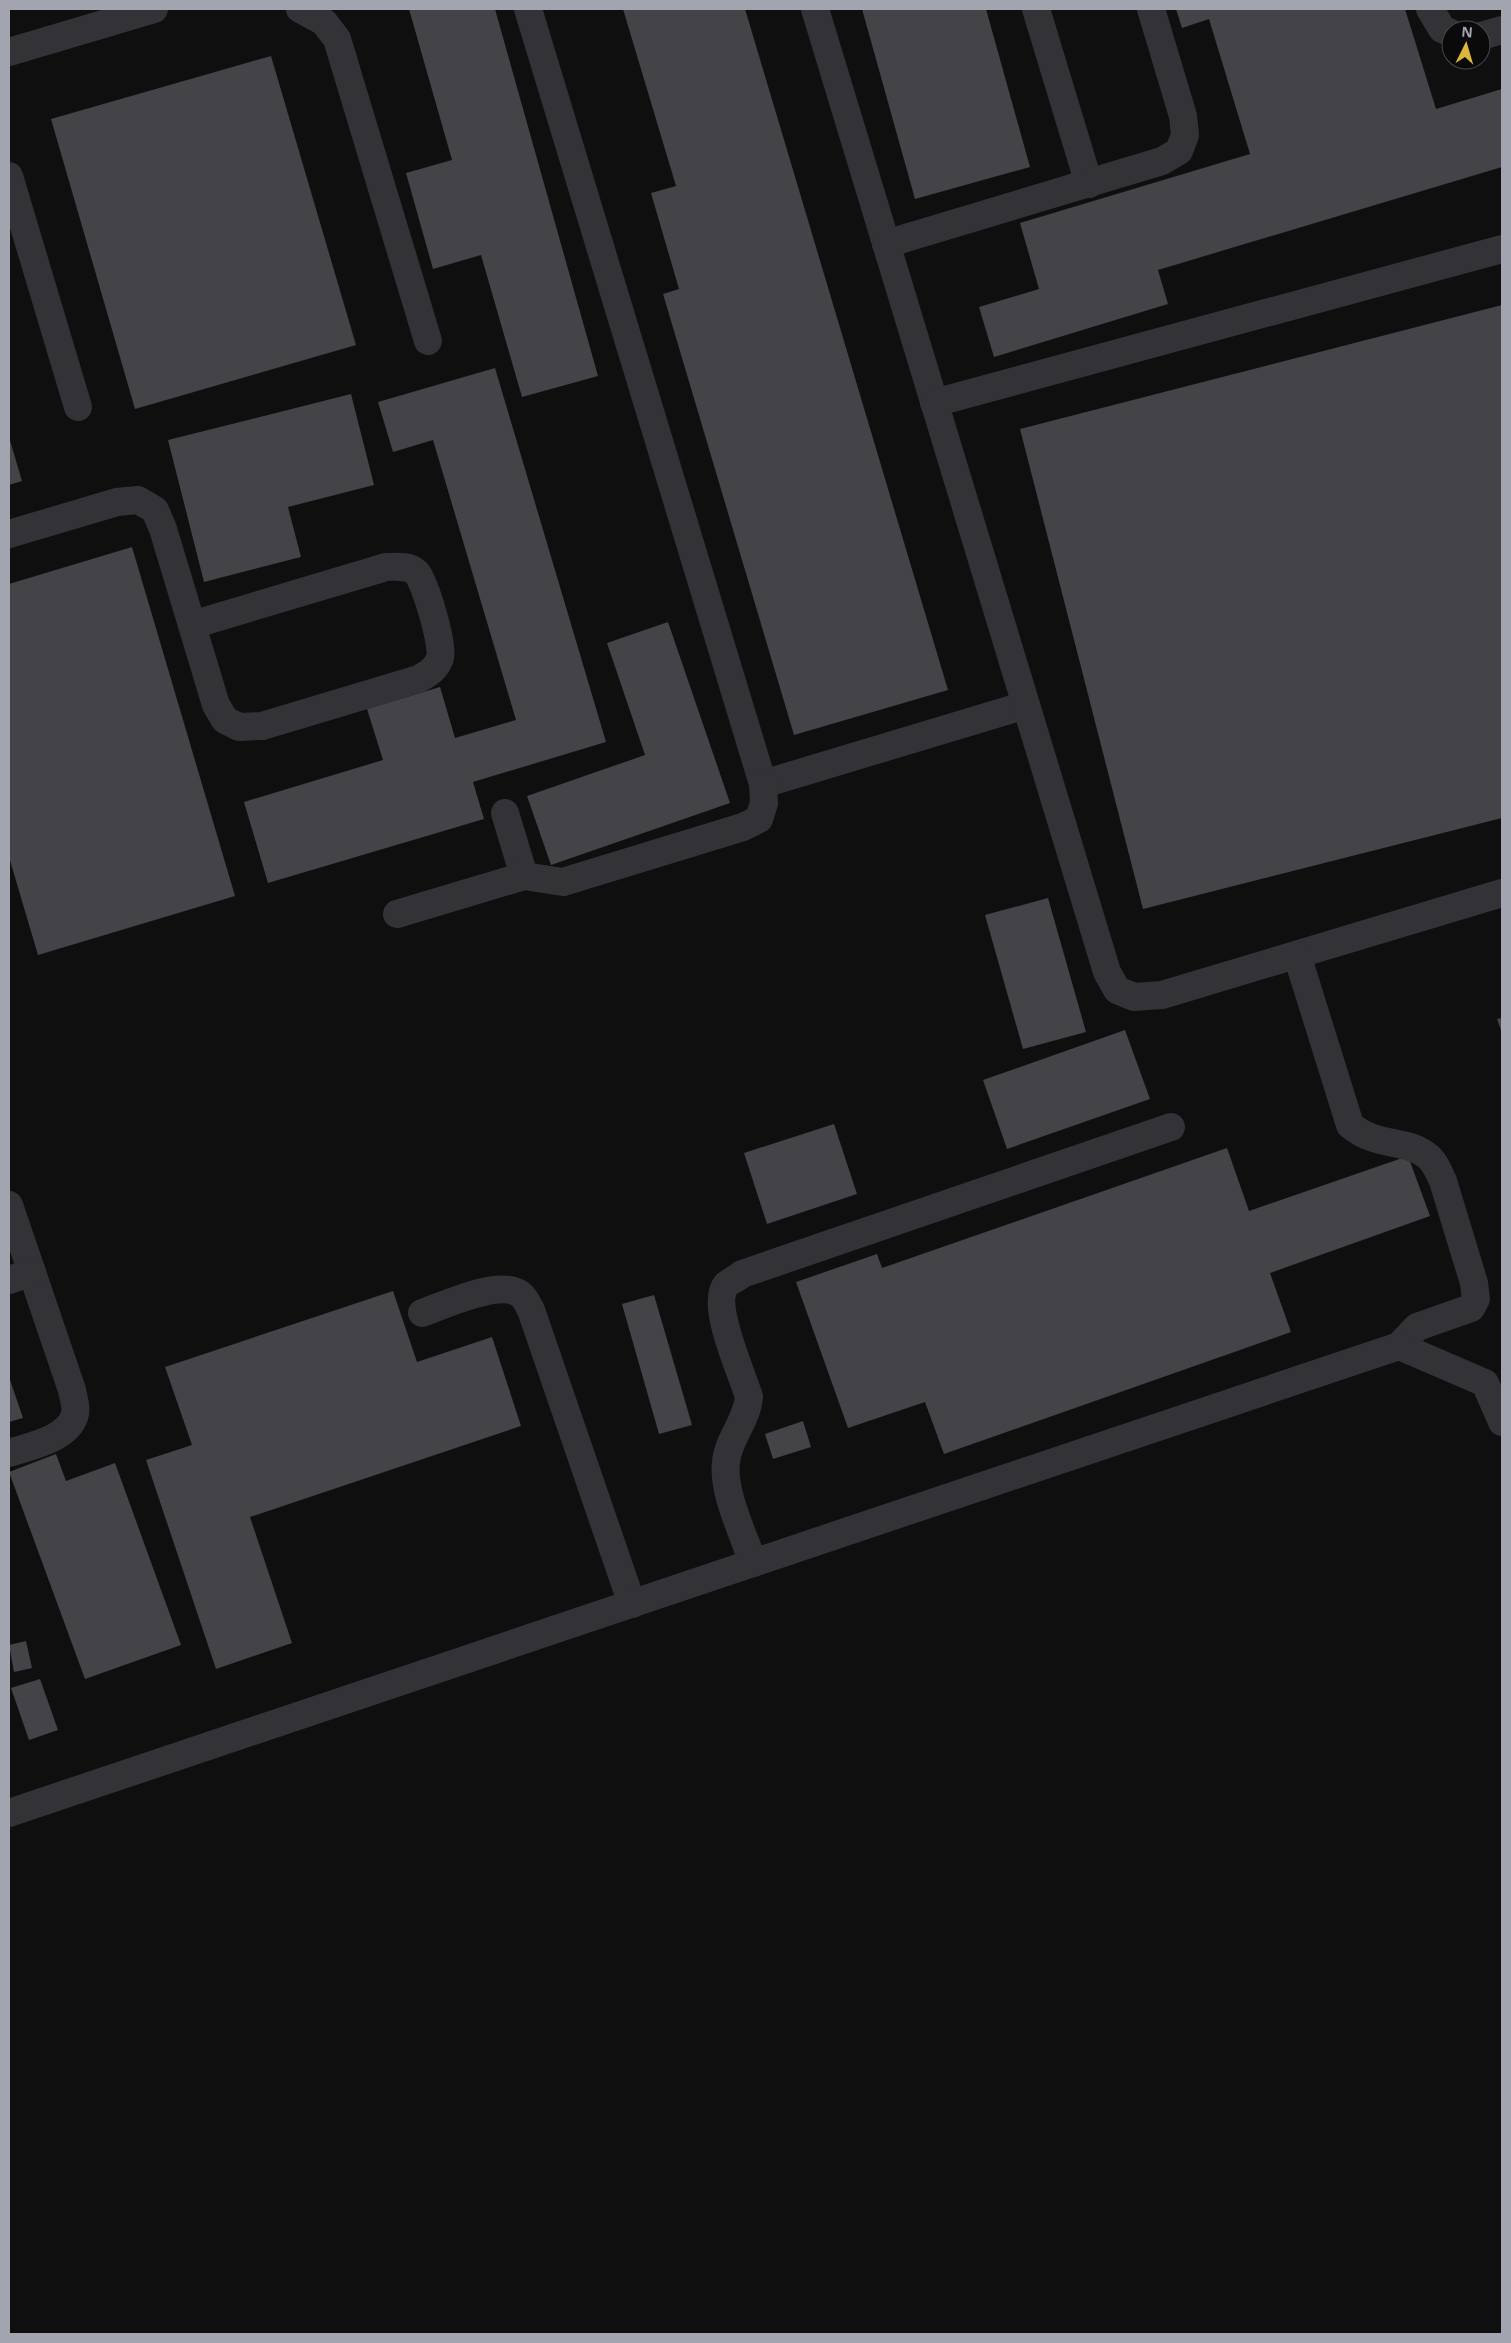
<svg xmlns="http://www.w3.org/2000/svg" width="1511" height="2343" viewBox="0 0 1511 2343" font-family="'Open Sans',sans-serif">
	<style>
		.building { fill: #444448 }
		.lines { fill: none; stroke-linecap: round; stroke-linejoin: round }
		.minor { stroke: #333337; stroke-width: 28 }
	</style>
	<rect width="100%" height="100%" fill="#0f0f10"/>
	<g class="building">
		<polygon points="409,9 495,9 598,376 522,397 481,255 433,269 406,173 452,160"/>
		<polygon points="623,9 745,9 948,690 794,735 663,294 679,289 651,193 676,186"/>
		<polygon points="862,9 986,9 1030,167 915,199"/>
		<polygon points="1176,9 1405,9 1436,109 1502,89 1502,167 1158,270 1168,304 994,357 979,307 1039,289 1020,223 1250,154 1209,19 1182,28"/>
		<polygon points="271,56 356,345 135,409 51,119"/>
		<polygon points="1502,305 1502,818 1143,909 1020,429"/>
		<polygon points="495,368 606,742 473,782 484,819 268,883 244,802 383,760 367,709 440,687 455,738 516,720 433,440 393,452 378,402"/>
		<polygon points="351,394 374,485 288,507 301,557 204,582 168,440"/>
		<polygon points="9,437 22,481 9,485"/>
		<polygon points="132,547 235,896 38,955 9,857 9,584"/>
		<polygon points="668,622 730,803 551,865 527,796 645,755 607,643"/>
		<polygon points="1048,898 1086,1032 1023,1049 985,915"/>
		<polygon points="1502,1018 1502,1033 1497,1019"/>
		<polygon points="1125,1030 1150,1099 1007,1149 983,1080"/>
		<polygon points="834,1124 857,1194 767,1224 744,1153"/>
		<polygon points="1227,1148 1249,1211 1408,1156 1430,1216 1270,1273 1291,1332 944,1454 925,1402 848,1428 796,1282 877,1254 882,1268"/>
		<polygon points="393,1291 417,1362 492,1337 521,1426 250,1517 292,1643 216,1669 146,1460 192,1445 165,1367"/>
		<polygon points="654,1295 692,1425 659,1434 622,1304"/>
		<polygon points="9,1377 23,1418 9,1422"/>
		<polygon points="803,1421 811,1447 773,1459 765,1434"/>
		<polygon points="56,1454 66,1481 115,1463 181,1645 85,1679 9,1472"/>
		<polygon points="26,1641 32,1668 14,1672 9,1645"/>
		<polygon points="40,1679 58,1730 29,1740 11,1688"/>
	</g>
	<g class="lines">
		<g class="minor">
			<polyline points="300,9 324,22 337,39 428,341"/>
			<polyline points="528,9 763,784 1026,705"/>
			<polyline points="815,9 1107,972 1117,990 1134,997 1162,995 1502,893"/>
			<polyline points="1036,9 1089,184"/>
			<polyline points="1430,9 1442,29 1451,33"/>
			<polyline points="1481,36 1502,30"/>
			<polyline points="9,52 154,9"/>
			<polyline points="9,176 78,407"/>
			<polyline points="886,244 1162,161 1179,151 1185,135 1183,116 1151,9"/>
			<polyline points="934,403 1502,249"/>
			<path d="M 9,534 L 117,502 L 138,500 L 155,510 L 163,529 L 216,705 L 225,720 L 239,727 L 262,726 L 419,679 C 429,673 436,669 440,658 C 444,646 425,581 416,572 C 408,565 396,567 386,567 L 192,625"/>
			<polyline points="505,813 524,876"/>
			<polyline points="397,914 524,876 563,882 743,827 759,819 764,803 763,784"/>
			<path d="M 1297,955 L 1350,1125 C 1375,1147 1406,1139 1426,1155 C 1435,1161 1438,1171 1443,1181 L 1474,1283 L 1476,1299 L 1471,1308 L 1417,1327 L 1399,1346"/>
			<path d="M 9,1205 L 72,1390 C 73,1397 77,1407 75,1414 C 69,1439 30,1446 9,1453"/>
			<polyline points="9,1280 32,1272"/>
			<path d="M 422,1313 C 445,1305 499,1279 520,1294 C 525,1297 528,1305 531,1310 L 632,1604"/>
			<path d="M 753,1563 C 744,1535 722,1492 726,1462 C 728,1439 747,1421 749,1397 C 742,1373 710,1305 726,1285 C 730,1281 738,1278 742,1274 L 1171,1127"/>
			<polyline points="9,1813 1399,1346 1485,1383 1502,1422"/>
		</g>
	</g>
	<rect width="1511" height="2343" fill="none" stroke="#a2a5b0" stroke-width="20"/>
	<g transform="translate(1466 45) rotate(5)"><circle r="24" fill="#0b0a0b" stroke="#47484d"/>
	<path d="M0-4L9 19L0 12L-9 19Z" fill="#dbb73d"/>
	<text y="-8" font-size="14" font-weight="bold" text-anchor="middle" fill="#a2a5b0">N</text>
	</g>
</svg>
